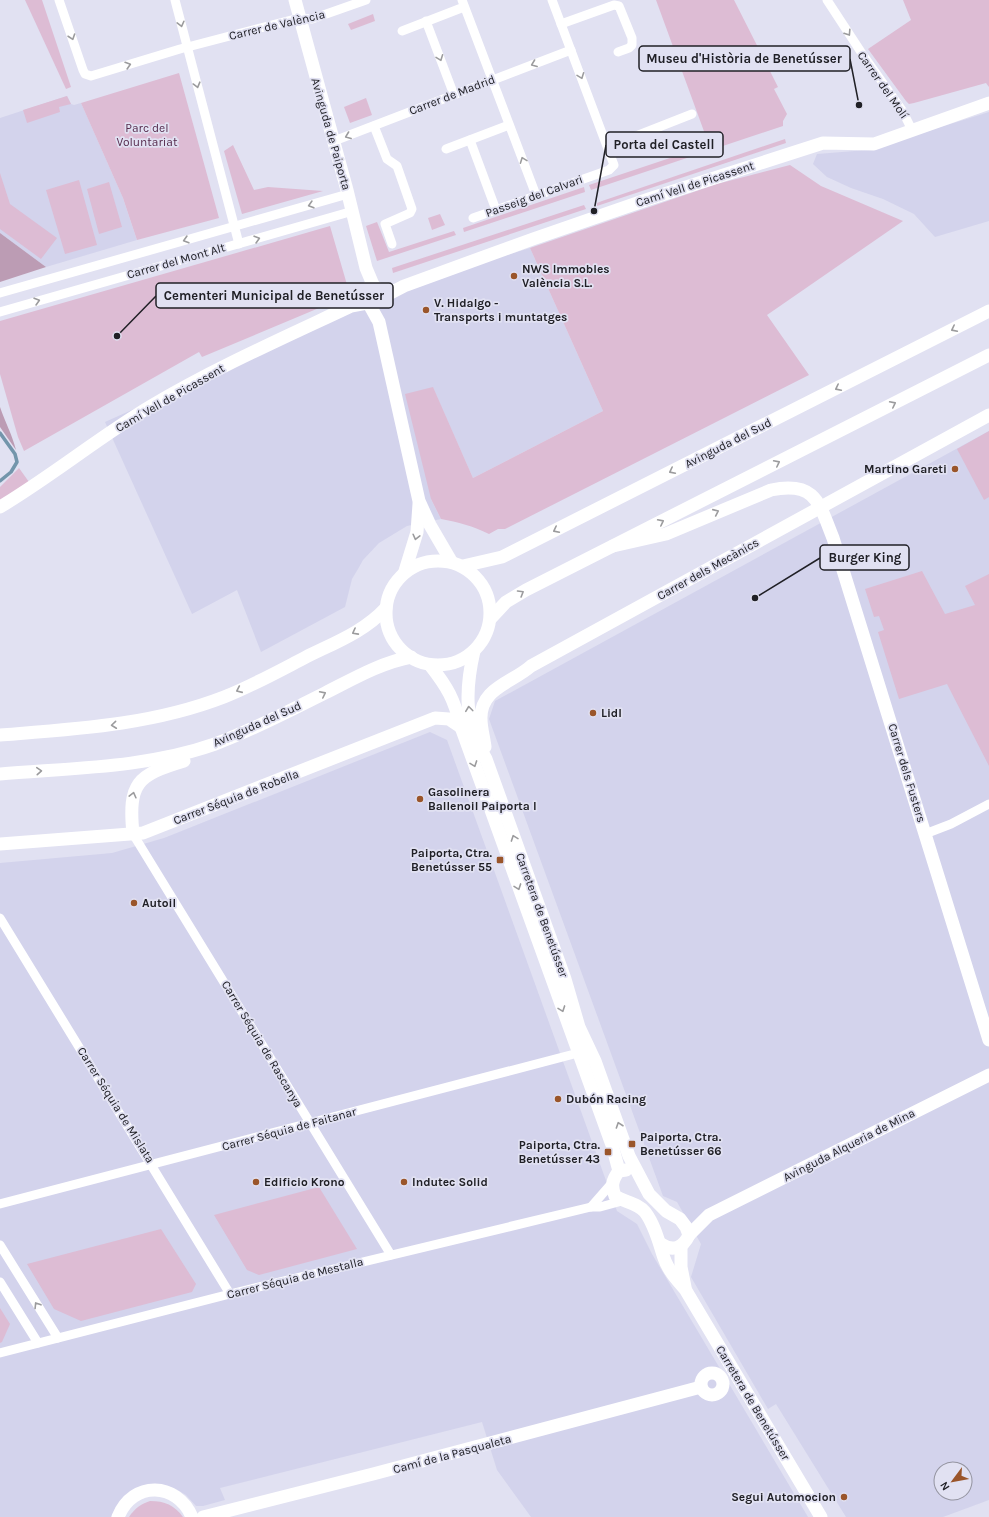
<svg xmlns="http://www.w3.org/2000/svg" width="989" height="1517" viewBox="0 0 989 1517" font-family="Karla,sans-serif">
	<style>
		.built { fill: #d3d3ec; fill-rule: evenodd }
		.green { fill: #ddbcd4 }
		.forest { fill: #bc9cb4 }
		.lines { fill: none; stroke-linecap: round; stroke-linejoin: round }
		.stream { stroke: #7395ab; stroke-width: 3.5 }
		.street { stroke: #fff; stroke-width: 9 }
		.secondary { stroke: #fff; stroke-width: 13 }
		.oneway { stroke: #9b9b9d }
		.poi-dot { fill: #9a552a; stroke: #e1e1f2; stroke-width: 1.5 }
		.labels { text-anchor: middle; stroke-width: 3.5; stroke-linejoin: round; paint-order: stroke }
		.street-label { font-size: 12px; fill: #202026; stroke: #e1e1f2 }
		.park-label { font-size: 12px; fill: #562b4d; stroke: #e1e1f2 }
		.poi-label { font-size: 12px; font-weight: bold; fill: #202026; stroke: #e1e1f2; text-anchor: start }
		.leader { fill: none; stroke: #202026; stroke-width: 1.5 }
		.callout-dot { fill: #202026; stroke: #e1e1f2; stroke-width: 1.5 }
		.callout { fill: #e1e1f2; stroke: #202026; stroke-width: 1.5 }
		.callout-label { font-size: 13px; text-anchor: middle; font-weight: bold; fill: #202026 }
	</style>
	<rect width="100%" height="100%" fill="#e1e1f2"/>
	<g class="built">
		<polygon points="67,96 71,104 74,105 81,103 123,198 137,240 46,267 0,233 0,118"/>
		<polygon points="989,112 989,221 935,237 914,214 883,199 851,188 827,177 813,164 817,154 867,150"/>
		<polygon points="530,248 603,411 473,478 433,388 431,499 441,519 407,526 379,543 363,560 358,569 352,579 345,607 261,652 237,590 192,614 105,422 196,381 373,296"/>
		<path d="M 989,431 L 989,1500 L 943,1517 L 846,1517 L 776,1404 L 768,1409 L 691,1277 L 701,1244 L 677,1202 L 663,1196 L 489,719 L 495,701 ZM 941,1469 L 965,1469 L 965,1493 L 941,1493 Z"/>
		<polygon points="430,732 447,740 617,1211 637,1224 652,1254 808,1517 531,1517 497,1470 482,1422 220,1488 225,1500 203,1506 196,1506 186,1495 176,1489 164,1485 152,1485 123,1499 111,1517 0,1517 0,863 112,853 164,838"/>
	</g>
	<g class="green">
		<polygon points="25,0 42,0 71,87 66,89"/>
		<polygon points="656,0 734,0 778,87 774,89 787,114 783,121 783,126 591,190 589,185 709,145"/>
		<polygon points="903,0 989,0 989,87 986,83 914,103 909,104 906,101 868,49 911,20"/>
		<polygon points="373,14 375,21 351,30 348,24"/>
		<polygon points="179,73 219,218 137,240 123,198 81,103"/>
		<polygon points="67,96 71,104 59,107 60,112 27,123 23,110"/>
		<polygon points="366,98 372,115 350,123 344,107"/>
		<polygon points="785,139 786,143 597,206 597,203 602,201"/>
		<polygon points="233,145 254,190 268,187 323,191 242,214 224,151"/>
		<path d="M 790,165 L 821,186 L 903,221 L 767,315 L 809,375 L 505,529 L 498,529 L 489,534 C 473,526 458,522 441,519 L 431,499 L 405,394 L 433,387 L 473,478 L 603,411 L 530,248 L 717,184 Z"/>
		<polygon points="0,173 10,204 57,238 41,259 0,229"/>
		<polygon points="79,180 97,245 65,254 46,190"/>
		<polygon points="109,182 122,227 99,234 87,189"/>
		<polygon points="584,187 585,192 464,232 463,228"/>
		<polygon points="584,205 586,209 393,273 392,268"/>
		<polygon points="440,214 445,225 432,230 428,218"/>
		<polygon points="377,222 389,252 454,231 456,235 377,261 366,226"/>
		<polygon points="330,226 350,295 202,357 199,352 24,451 18,437 0,374 0,321"/>
		<polygon points="989,431 989,497 984,500 957,449"/>
		<polygon points="19,468 29,482 0,502 0,487"/>
		<polygon points="922,571 945,614 975,605 965,586 989,574 989,766 947,684 899,699 878,632 884,630 879,616 874,617 865,589"/>
		<polygon points="319,1187 357,1249 259,1275 247,1270 214,1215"/>
		<polygon points="161,1229 196,1284 192,1292 81,1321 54,1309 27,1264"/>
		<polygon points="0,1308 10,1324 2,1342 0,1343"/>
		<path d="M 150,1501 C 165,1501 174,1505 183,1517 L 129,1517 C 135,1508 141,1504 150,1501 Z"/>
	</g>
	<g class="forest">
		<polygon points="0,233 46,267 0,282"/>
		<path d="M 0,407 C 5,422 12,434 16,450 L 0,427 Z"/>
	</g>
	<g class="lines">
		<polyline class="stream" points="0,433 15,454 17,462 11,472 0,481"/>
		<g class="street">
			<polyline points="59,0 83,70 85,74 91,76 180,49 299,18 312,19 366,0"/>
			<polyline points="175,0 239,244"/>
			<polyline points="462,0 536,195"/>
			<polyline points="827,0 861,52 902,110 912,130"/>
			<polyline points="426,21 454,95"/>
			<polyline points="561,24 614,5 619,6 632,38 632,45 629,48 618,52"/>
			<polyline points="402,31 464,7"/>
			<polyline points="374,126 387,159 397,166 412,209 410,213 385,224 392,244"/>
			<polyline points="470,140 496,210"/>
			<polyline points="334,141 571,50"/>
			<polyline points="608,147 692,114"/>
			<polyline points="446,149 509,125"/>
			<polyline points="473,218 609,170 614,165 552,0"/>
			<polyline points="0,293 348,194"/>
			<polyline points="0,312 353,211"/>
			<polyline points="133,834 391,1255"/>
			<polyline points="925,834 951,824 989,804"/>
			<polyline points="0,918 230,1294"/>
			<polyline points="0,1204 578,1053"/>
			<polyline points="591,1207 612,1183"/>
			<polyline points="0,1245 58,1338"/>
			<polyline points="0,1282 38,1343"/>
			<polyline points="0,1353 230,1294 591,1207 600,1207 622,1201"/>
		</g>
		<g class="secondary">
			<polyline points="295,0 347,190 366,268 374,287"/>
			<path d="M 381,298 L 379,289 C 373,285 367,286 364,292 L 365,301 L 369,304 L 375,304 L 381,298 L 404,286 L 533,239 L 649,199 L 823,143 L 874,144 L 989,103"/>
			<polyline points="369,304 379,322 419,501 430,525 451,561"/>
			<path d="M 0,507 C 52,476 99,437 151,406 C 215,368 283,338 351,306 L 367,303"/>
			<path d="M 613,546 L 666,534 L 771,490 C 816,481 819,503 833,538 L 989,1040"/>
			<circle cx="438" cy="613" r="52"/>
			<polyline points="463,566 502,557 989,311"/>
			<polyline points="405,571 417,532 419,504"/>
			<polyline points="491,618 506,602 526,590 989,355"/>
			<path d="M 474,651 C 465,690 464,724 486,759 L 565,979 L 579,1027 L 595,1061 L 629,1156 L 649,1194 L 666,1211 L 680,1219 L 686,1227 L 689,1235 C 683,1248 673,1252 661,1244"/>
			<path d="M 430,665 C 448,688 454,699 461,727 L 612,1145 L 619,1171"/>
			<path d="M 0,735 C 76,729 152,725 224,697 C 252,686 279,671 306,657 C 334,643 364,632 386,608"/>
			<path d="M 485,747 C 484,738 481,728 481,719 C 480,688 512,683 531,666 L 989,415"/>
			<path d="M 0,774 C 71,768 147,768 215,744 C 253,730 289,711 325,693 C 353,679 380,663 411,657"/>
			<path d="M 133,834 C 128,783 137,775 184,761"/>
			<polyline points="0,844 143,833 435,718 449,719 461,727"/>
			<path d="M 626,1170 L 619,1171 C 612,1180 611,1186 615,1196 C 624,1202 638,1203 645,1212 C 655,1225 659,1243 664,1258 C 668,1270 677,1280 685,1289 L 821,1517"/>
			<polyline points="689,1235 709,1215 989,1075"/>
			<polyline points="681,1246 681,1267 685,1287"/>
			<circle cx="712" cy="1384" r="11"/>
			<path d="M 118,1517 C 133,1480 177,1482 192,1517"/>
			<polyline points="203,1517 373,1474 701,1387"/>
		</g>
	</g>
	<defs><path id="oneway-chevron" d="M-2-3.5L2.5 0L-2 3.5" fill="none" stroke-width="1.6" stroke-linecap="round" stroke-linejoin="round"/></defs>
	<g class="oneway">
		<use href="#oneway-chevron" transform="translate(181 24) rotate(76)"/>
		<use href="#oneway-chevron" transform="translate(848 33) rotate(57)"/>
		<use href="#oneway-chevron" transform="translate(72 37) rotate(71)"/>
		<use href="#oneway-chevron" transform="translate(440 58) rotate(69)"/>
		<use href="#oneway-chevron" transform="translate(534 64) rotate(159)"/>
		<use href="#oneway-chevron" transform="translate(128 65) rotate(-17)"/>
		<use href="#oneway-chevron" transform="translate(581 76) rotate(69)"/>
		<use href="#oneway-chevron" transform="translate(197 85) rotate(75)"/>
		<use href="#oneway-chevron" transform="translate(348 136) rotate(159)"/>
		<use href="#oneway-chevron" transform="translate(523 160) rotate(-111)"/>
		<use href="#oneway-chevron" transform="translate(311 205) rotate(164)"/>
		<use href="#oneway-chevron" transform="translate(257 239) rotate(-16)"/>
		<use href="#oneway-chevron" transform="translate(186 240) rotate(164)"/>
		<use href="#oneway-chevron" transform="translate(37 301) rotate(-16)"/>
		<use href="#oneway-chevron" transform="translate(954 329) rotate(153)"/>
		<use href="#oneway-chevron" transform="translate(838 388) rotate(153)"/>
		<use href="#oneway-chevron" transform="translate(893 404) rotate(-27)"/>
		<use href="#oneway-chevron" transform="translate(777 463) rotate(-27)"/>
		<use href="#oneway-chevron" transform="translate(672 471) rotate(153)"/>
		<use href="#oneway-chevron" transform="translate(716 512) rotate(-24)"/>
		<use href="#oneway-chevron" transform="translate(661 522) rotate(-27)"/>
		<use href="#oneway-chevron" transform="translate(556 530) rotate(153)"/>
		<use href="#oneway-chevron" transform="translate(416 537) rotate(104)"/>
		<use href="#oneway-chevron" transform="translate(521 593) rotate(-31)"/>
		<use href="#oneway-chevron" transform="translate(355 632) rotate(152)"/>
		<use href="#oneway-chevron" transform="translate(239 690) rotate(156)"/>
		<use href="#oneway-chevron" transform="translate(323 694) rotate(-27)"/>
		<use href="#oneway-chevron" transform="translate(469 709) rotate(-97)"/>
		<use href="#oneway-chevron" transform="translate(114 725) rotate(174)"/>
		<use href="#oneway-chevron" transform="translate(474 764) rotate(70)"/>
		<use href="#oneway-chevron" transform="translate(39 771) rotate(-4)"/>
		<use href="#oneway-chevron" transform="translate(133 795) rotate(-76)"/>
		<use href="#oneway-chevron" transform="translate(514 838) rotate(-110)"/>
		<use href="#oneway-chevron" transform="translate(518 887) rotate(70)"/>
		<use href="#oneway-chevron" transform="translate(562 1009) rotate(70)"/>
		<use href="#oneway-chevron" transform="translate(619 1125) rotate(-109)"/>
		<use href="#oneway-chevron" transform="translate(37 1305) rotate(-122)"/>
	</g>
	<g class="poi-dot">
		<circle cx="514" cy="276" r="4"/>
		<circle cx="426" cy="310" r="4"/>
		<circle cx="955" cy="469" r="4"/>
		<circle cx="593" cy="713" r="4"/>
		<circle cx="420" cy="799" r="4"/>
		<rect x="496" y="856" width="8" height="8" rx="2"/>
		<circle cx="134" cy="903" r="4"/>
		<circle cx="558" cy="1099" r="4"/>
		<rect x="628" y="1140" width="8" height="8" rx="2"/>
		<rect x="604" y="1148" width="8" height="8" rx="2"/>
		<circle cx="256" cy="1182" r="4"/>
		<circle cx="404" cy="1182" r="4"/>
		<circle cx="844" cy="1497" r="4"/>
	</g>
	<g class="labels">
		<g class="street-label">
			<text transform="translate(277 25) rotate(-13)" y="4">Carrer de València</text>
			<text transform="translate(883 85) rotate(55)" y="4">Carrer del Molí</text>
			<text transform="translate(452 95) rotate(-21)" y="4">Carrer de Madrid</text>
			<text transform="translate(331 134) rotate(74)" y="4">Avinguda de Paiporta</text>
			<text transform="translate(695 184) rotate(-18)" y="4">Camí Vell de Picassent</text>
			<text transform="translate(534 196) rotate(-20)" y="4">Passeig del Calvari</text>
			<text transform="translate(176 261) rotate(-16)" y="4">Carrer del Mont Alt</text>
			<text transform="translate(170 398) rotate(-30)" y="4">Camí Vell de Picassent</text>
			<text transform="translate(728 443) rotate(-27)" y="4">Avinguda del Sud</text>
			<text transform="translate(708 569) rotate(-29)" y="4">Carrer dels Mecànics</text>
			<text transform="translate(257 724) rotate(-24)" y="4">Avinguda del Sud</text>
			<text transform="translate(907 773) rotate(73)" y="4">Carrer dels Fusters</text>
			<text transform="translate(236 797) rotate(-21)" y="4">Carrer Séquia de Robella</text>
			<text transform="translate(542 915) rotate(70)" y="4">Carretera de Benetússer</text>
			<text transform="translate(262 1044) rotate(59)" y="4">Carrer Séquia de Rascanya</text>
			<text transform="translate(116 1105) rotate(58)" y="4">Carrer Séquia de Mislata</text>
			<text transform="translate(289 1129) rotate(-15)" y="4">Carrer Séquia de Faitanar</text>
			<text transform="translate(849 1145) rotate(-27)" y="4">Avinguda Alqueria de Mina</text>
			<text transform="translate(295 1278) rotate(-14)" y="4">Carrer Séquia de Mestalla</text>
			<text transform="translate(753 1403) rotate(59)" y="4">Carretera de Benetússer</text>
			<text transform="translate(452 1454) rotate(-15)" y="4">Camí de la Pasqualeta</text>
		</g>
		<g class="park-label">
			<text x="147" y="132">Parc del<tspan x="147" dy="14">Voluntariat</tspan></text>
		</g>
		<g class="poi-label">
			<text x="522" y="273">NWS Immobles<tspan x="522" dy="14">València S.L.</tspan></text>
			<text x="434" y="307">V. Hidalgo -<tspan x="434" dy="14">Transports i muntatges</tspan></text>
			<text x="947" y="473" text-anchor="end">Martino Gareti</text>
			<text x="601" y="717">Lidl</text>
			<text x="428" y="796">Gasolinera<tspan x="428" dy="14">Ballenoil Paiporta I</tspan></text>
			<text x="492" y="857" text-anchor="end">Paiporta, Ctra.<tspan x="492" dy="14">Benetússer 55</tspan></text>
			<text x="142" y="907">Autoil</text>
			<text x="566" y="1103">Dubón Racing</text>
			<text x="640" y="1141">Paiporta, Ctra.<tspan x="640" dy="14">Benetússer 66</tspan></text>
			<text x="600" y="1149" text-anchor="end">Paiporta, Ctra.<tspan x="600" dy="14">Benetússer 43</tspan></text>
			<text x="264" y="1186">Edificio Krono</text>
			<text x="412" y="1186">Indutec Solid</text>
			<text x="836" y="1501" text-anchor="end">Segui Automocion</text>
		</g>
	</g>
	<path class="leader" d="M859 105L850 59M594 211L606 145M117 336L156 296M755 598L820 558"/>
	<g class="callout-dot">
		<circle cx="859" cy="105" r="4"/>
		<circle cx="594" cy="211" r="4"/>
		<circle cx="117" cy="336" r="4"/>
		<circle cx="755" cy="598" r="4"/>
	</g>
	<g class="callout">
		<rect x="639" y="46" width="211" height="25" rx="4"/>
		<rect x="606" y="132" width="117" height="25" rx="4"/>
		<rect x="156" y="283" width="237" height="25" rx="4"/>
		<rect x="820" y="545" width="89" height="25" rx="4"/>
	</g>
	<g class="callout-label">
		<text x="744" y="63">Museu d'Història de Benetússer</text>
		<text x="664" y="149">Porta del Castell</text>
		<text x="274" y="300">Cementeri Municipal de Benetússer</text>
		<text x="865" y="562">Burger King</text>
	</g>
	<g transform="translate(953 1481) rotate(238)"><circle r="19" fill="#e1e1f2" stroke="#9494a0"/>
	<path d="M0-3L7 15L0 10L-7 15Z" fill="#9a552a"/>
	<text y="-6" font-size="11" font-weight="bold" text-anchor="middle" fill="#202026">N</text>
	</g>
</svg>
